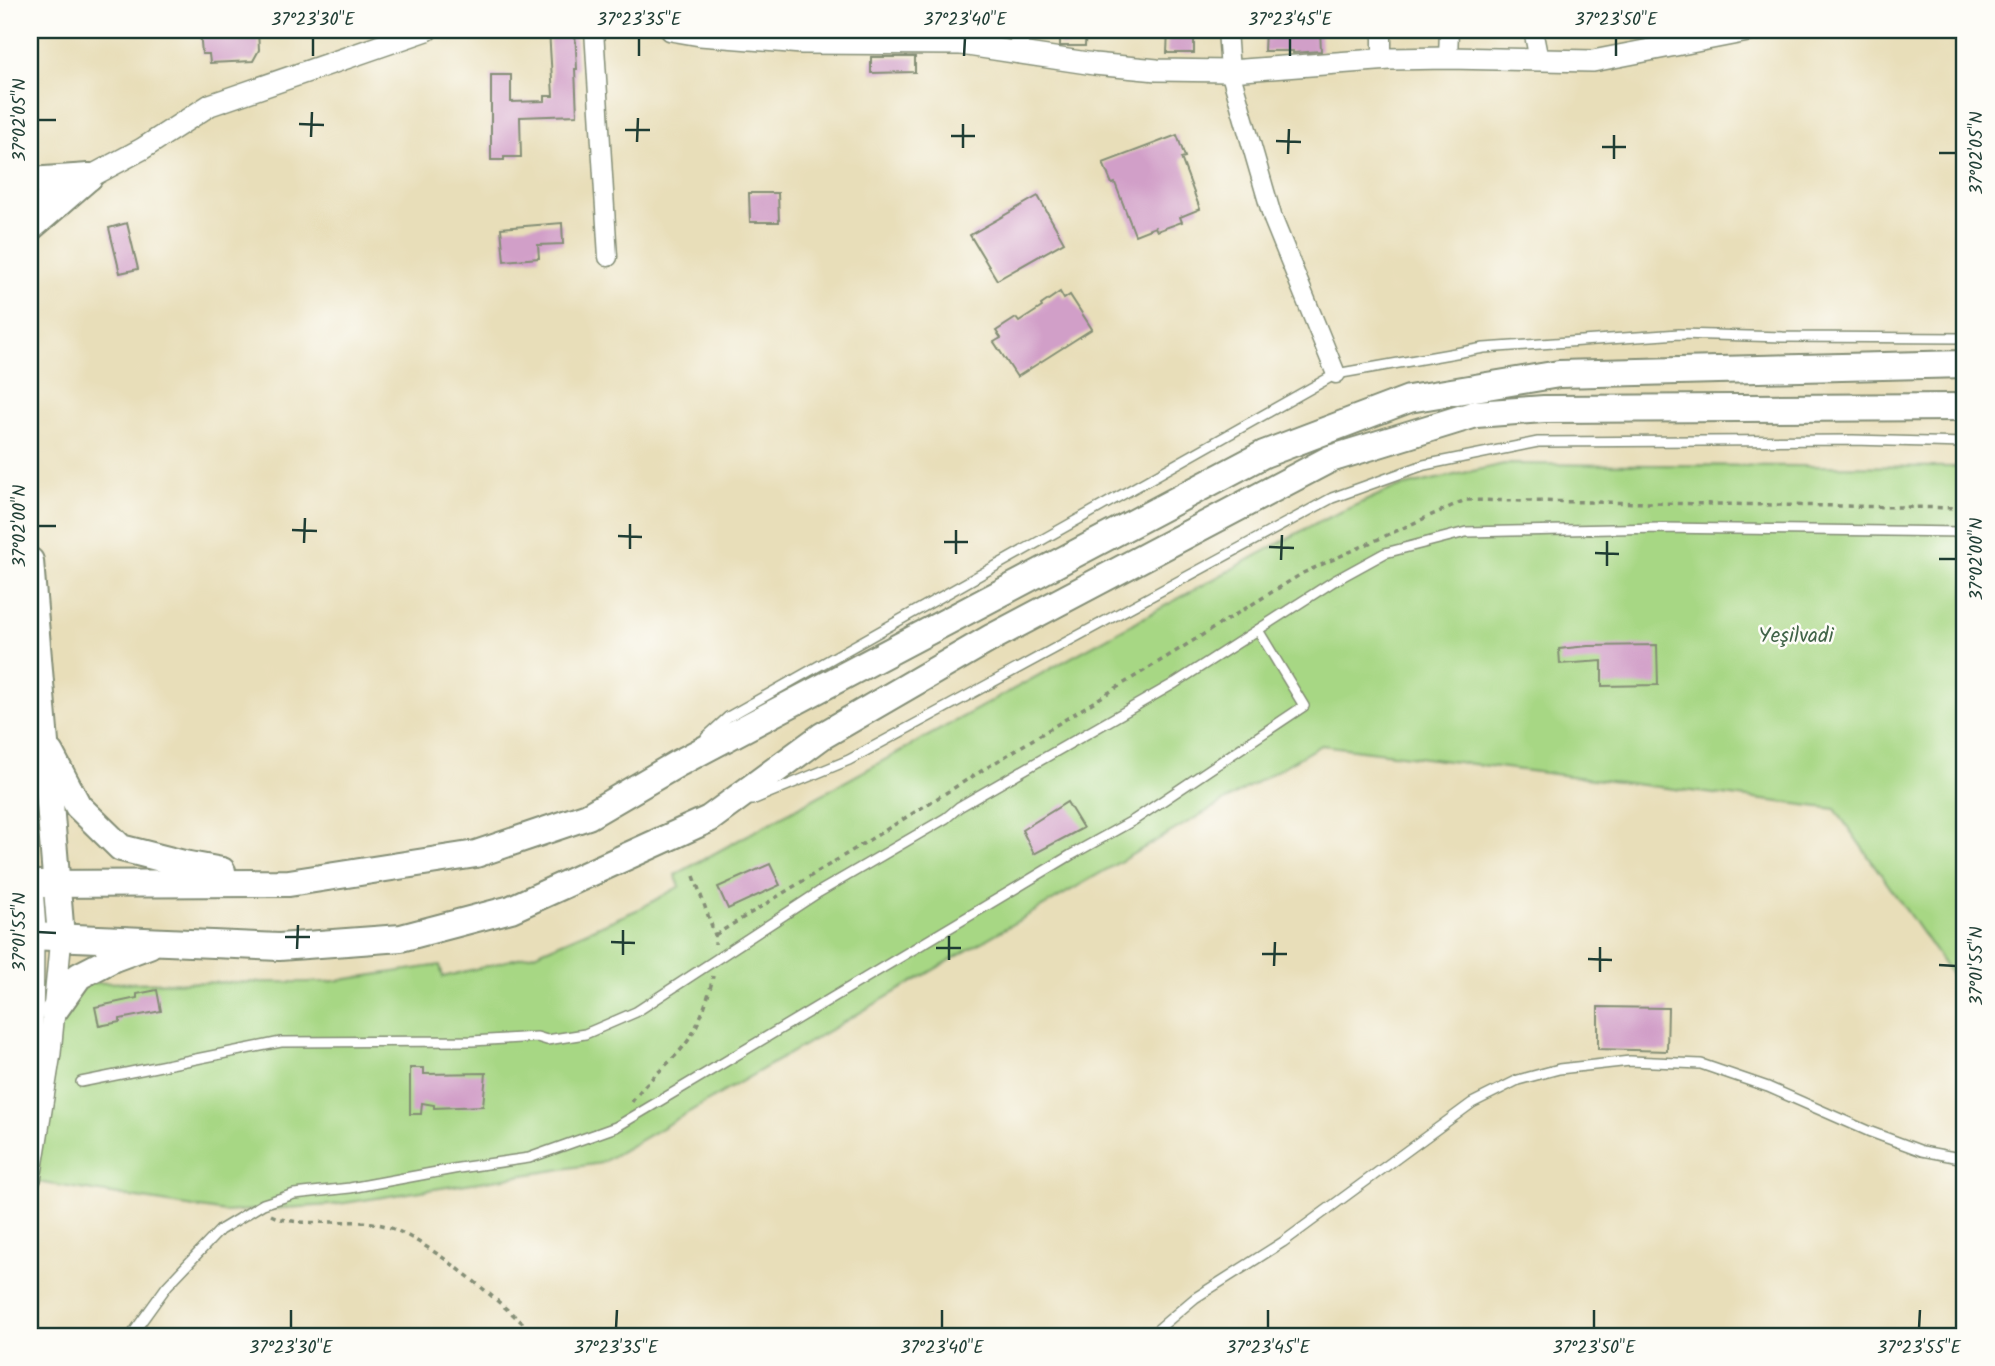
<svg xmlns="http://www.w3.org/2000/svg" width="1995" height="1366" viewBox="0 0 1995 1366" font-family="Kalam,sans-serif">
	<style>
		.green { fill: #a7d784; stroke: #638a5c; stroke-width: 2 }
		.building { fill: #d19fc8 }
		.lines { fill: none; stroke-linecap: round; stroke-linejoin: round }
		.service-casing { stroke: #848e76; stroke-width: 12 }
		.minor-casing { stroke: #848e76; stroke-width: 21 }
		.tertiary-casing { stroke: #848e76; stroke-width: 24 }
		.primary-casing { stroke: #848e76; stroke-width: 30 }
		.path { stroke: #848e76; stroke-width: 3.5; stroke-dasharray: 5 5; stroke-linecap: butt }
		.service { stroke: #fff; stroke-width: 9 }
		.minor { stroke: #fff; stroke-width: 18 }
		.tertiary { stroke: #fff; stroke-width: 21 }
		.primary { stroke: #fff; stroke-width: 26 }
		.ticks { fill: none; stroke: #1f3d34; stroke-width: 2.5 }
		.labels { text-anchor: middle; stroke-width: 5; stroke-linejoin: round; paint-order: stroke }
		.park-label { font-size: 21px; fill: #416448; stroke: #fdfcf7 }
		.neatline { fill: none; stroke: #1f3d34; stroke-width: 2.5 }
		.ticks-label { font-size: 18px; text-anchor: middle; fill: #1f3d34 }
	</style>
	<rect width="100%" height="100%" fill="#fdfcf7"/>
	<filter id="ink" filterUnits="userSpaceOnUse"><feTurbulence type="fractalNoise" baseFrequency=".0143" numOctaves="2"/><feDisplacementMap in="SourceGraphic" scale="14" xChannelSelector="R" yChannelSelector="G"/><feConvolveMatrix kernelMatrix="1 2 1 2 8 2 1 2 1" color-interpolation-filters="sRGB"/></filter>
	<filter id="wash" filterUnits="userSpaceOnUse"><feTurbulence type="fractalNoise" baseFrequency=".00686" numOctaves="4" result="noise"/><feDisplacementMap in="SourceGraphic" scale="28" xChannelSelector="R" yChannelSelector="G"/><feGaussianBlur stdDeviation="1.57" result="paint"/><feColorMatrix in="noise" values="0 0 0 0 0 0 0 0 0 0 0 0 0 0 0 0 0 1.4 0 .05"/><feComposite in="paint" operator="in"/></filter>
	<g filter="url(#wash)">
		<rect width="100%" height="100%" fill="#e8deb9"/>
		<polygon class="green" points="1504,464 1965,467 1965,994 1835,809 1321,745 601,1163 332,1205 225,1212 30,1181 30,983 327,982 440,965 443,977 534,954 639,909 680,886 675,875 1316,523 1392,489"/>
		<g id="blocks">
			<g class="building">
				<polygon points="200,30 258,30 259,50 253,61 210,63 209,54 202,54"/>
				<polygon points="549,30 575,30 577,69 575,69 577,115 520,117 521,157 504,157 504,160 491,160 491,75 511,75 511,102 545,101 545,96 553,96"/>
				<polygon points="1060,30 1086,30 1085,46 1060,46"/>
				<polygon points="1168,30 1194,30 1194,53 1167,53"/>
				<polygon points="1265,30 1320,30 1321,51 1293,53 1293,51 1264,51"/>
				<polygon points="871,57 915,57 915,72 871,73"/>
				<polygon points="1177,135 1185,157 1181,158 1200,209 1180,217 1182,222 1157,231 1155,227 1135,235 1115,183 1112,184 1103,163"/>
				<polygon points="749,193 778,193 779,222 750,222"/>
				<polygon points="1038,196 1064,242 997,280 970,235"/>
				<polygon points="127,223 138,269 120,273 109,228"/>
				<polygon points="562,223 563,244 538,245 539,258 504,261 501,228"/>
				<polygon points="1060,292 1064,299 1070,295 1092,329 1017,377 994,342 1001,338 996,331 1016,318 1019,322 1042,307 1041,305"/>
				<polygon points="1657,645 1658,685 1602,686 1602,661 1560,664 1559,649 1588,646"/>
				<polygon points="1067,802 1083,828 1034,854 1022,830"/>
				<polygon points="770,864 780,885 728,909 718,887"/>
				<polygon points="157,990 161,1011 120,1019 120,1022 99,1026 95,1007 137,998 137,994"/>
				<polygon points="1598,1007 1668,1008 1667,1051 1598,1049"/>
				<polygon points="410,1068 424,1068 424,1074 486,1073 483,1106 434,1108 434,1105 422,1103 421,1114 410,1114"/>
			</g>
		</g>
	</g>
	<g filter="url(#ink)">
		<use href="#blocks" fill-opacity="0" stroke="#848e76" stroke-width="2"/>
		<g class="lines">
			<g class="service-casing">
				<g id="service">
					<polyline points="706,737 728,717 1336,374 1484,348 1679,334 1783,337 1965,338"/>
					<polyline points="752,800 849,760 1332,498 1424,465 1538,442 1853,440 1965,443"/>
					<polyline points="81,1082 281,1042 472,1041 537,1037 547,1040 585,1034 636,1012 819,892 946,818 959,807 1175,683 1334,581 1385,553 1466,532 1662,528 1965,532"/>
					<polyline points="131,1336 167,1286 220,1230 263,1204 294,1194 350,1188 459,1168 529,1158 616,1127 1071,855 1134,820 1304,706 1258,630"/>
					<polyline points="1150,1336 1195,1298 1283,1242 1472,1103 1518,1080 1559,1069 1630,1061 1701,1064 1768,1087 1868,1131 1922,1151 1965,1159"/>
				</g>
			</g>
			<g class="minor-casing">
				<g id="minor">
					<polyline points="594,30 608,257"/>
					<polyline points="1227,30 1230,71 1273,219 1336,374"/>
					<polyline points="1382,30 1382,60"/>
					<polyline points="1533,30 1539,60"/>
					<polyline points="1018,54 1020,30"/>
					<polyline points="1448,58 1449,30"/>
				</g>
			</g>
			<g class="tertiary-casing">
				<g id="tertiary">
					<polyline points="671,30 700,35 802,43 961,44 1094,64 1157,70 1230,71 1390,59 1448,58 1593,61 1753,30"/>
					<polyline points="30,209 142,149 210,105 427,30"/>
					<polyline points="33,936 32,1054 36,1094"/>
					<polyline points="30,1179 50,1053 61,937"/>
				</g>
			</g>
			<g class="primary-casing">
				<g id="primary">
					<polyline points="30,181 89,177"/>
					<polyline points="30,228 89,177"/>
					<polyline points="30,561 61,937"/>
					<polyline points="50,753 78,806 121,848 184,864 222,871"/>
					<polyline points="30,884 289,883 476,854 588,816 677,764 1264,454 1409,399 1559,374 1965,364"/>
					<polyline points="30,895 33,936"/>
					<polyline points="30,936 279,947 401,938 511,909 709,819 822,736 991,638 1330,459 1476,414 1544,409 1965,407"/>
					<polyline points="54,1011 79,976 114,958 149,945"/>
				</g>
			</g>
			<g class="path">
				<polyline points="694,876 715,935 715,944"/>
				<polyline points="715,935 1303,573 1465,500 1965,508"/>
				<path d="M 632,1102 C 646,1080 668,1066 684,1046 C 698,1029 709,997 713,976"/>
				<path d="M 271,1215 C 300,1230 349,1216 382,1225 C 397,1229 412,1238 425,1246 C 466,1271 501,1305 538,1336"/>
			</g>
			<use href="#service" class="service"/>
			<use href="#minor" class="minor"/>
			<use href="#tertiary" class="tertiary"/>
			<use href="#primary" class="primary"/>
		</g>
	</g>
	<path class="ticks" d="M 313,56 L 313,38M 639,56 L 639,38M 964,56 L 965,38M 1290,56 L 1290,38M 1616,56 L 1616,38M 38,120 L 56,120M 299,124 L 324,125M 625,130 L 650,130M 951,136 L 975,136M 311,137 L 312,112M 1276,141 L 1301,142M 637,142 L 638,118M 1602,147 L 1626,147M 963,148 L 963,124M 1939,153 L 1956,153M 1288,154 L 1289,129M 1614,159 L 1614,135M 38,526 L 56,526M 292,530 L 317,531M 618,536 L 642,537M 944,542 L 968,542M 304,543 L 305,518M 1269,547 L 1294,548M 630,549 L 630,524M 1595,553 L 1619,554M 956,554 L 956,530M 1939,559 L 1956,559M 1281,560 L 1282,535M 1607,566 L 1607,541M 38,932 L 56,933M 285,937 L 310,937M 611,942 L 635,943M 936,948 L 961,948M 297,949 L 298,925M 1262,954 L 1287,954M 623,955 L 623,930M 1588,959 L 1612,960M 949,960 L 949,936M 1939,965 L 1956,966M 1274,966 L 1275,942M 1600,972 L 1600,947M 291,1328 L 291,1310M 616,1328 L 617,1310M 942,1328 L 942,1310M 1268,1328 L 1268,1310M 1594,1328 L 1594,1310M 1919,1328 L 1920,1310"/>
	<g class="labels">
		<g class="park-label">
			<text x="1796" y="642">Yeşilvadi</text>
		</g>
	</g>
	<rect width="1995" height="1366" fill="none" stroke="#fdfcf7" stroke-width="77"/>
	<rect x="38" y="38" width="1918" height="1290" class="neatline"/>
	<g class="ticks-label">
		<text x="313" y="25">37°23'30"E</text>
		<text x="639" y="25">37°23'35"E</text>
		<text x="965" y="25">37°23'40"E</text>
		<text x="1290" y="25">37°23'45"E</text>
		<text x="1616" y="25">37°23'50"E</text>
		<text transform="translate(19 120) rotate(-90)" y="6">37°02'05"N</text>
		<text transform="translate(1976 153) rotate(-90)" y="6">37°02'05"N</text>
		<text transform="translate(19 526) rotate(-90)" y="6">37°02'00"N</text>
		<text transform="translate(1976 559) rotate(-90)" y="6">37°02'00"N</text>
		<text transform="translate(19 932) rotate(-90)" y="6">37°01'55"N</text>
		<text transform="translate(1976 966) rotate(-90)" y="6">37°01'55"N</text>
		<text x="291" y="1353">37°23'30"E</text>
		<text x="616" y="1353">37°23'35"E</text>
		<text x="942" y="1353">37°23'40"E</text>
		<text x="1268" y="1353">37°23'45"E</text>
		<text x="1594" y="1353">37°23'50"E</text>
		<text x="1919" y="1353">37°23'55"E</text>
	</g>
</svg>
